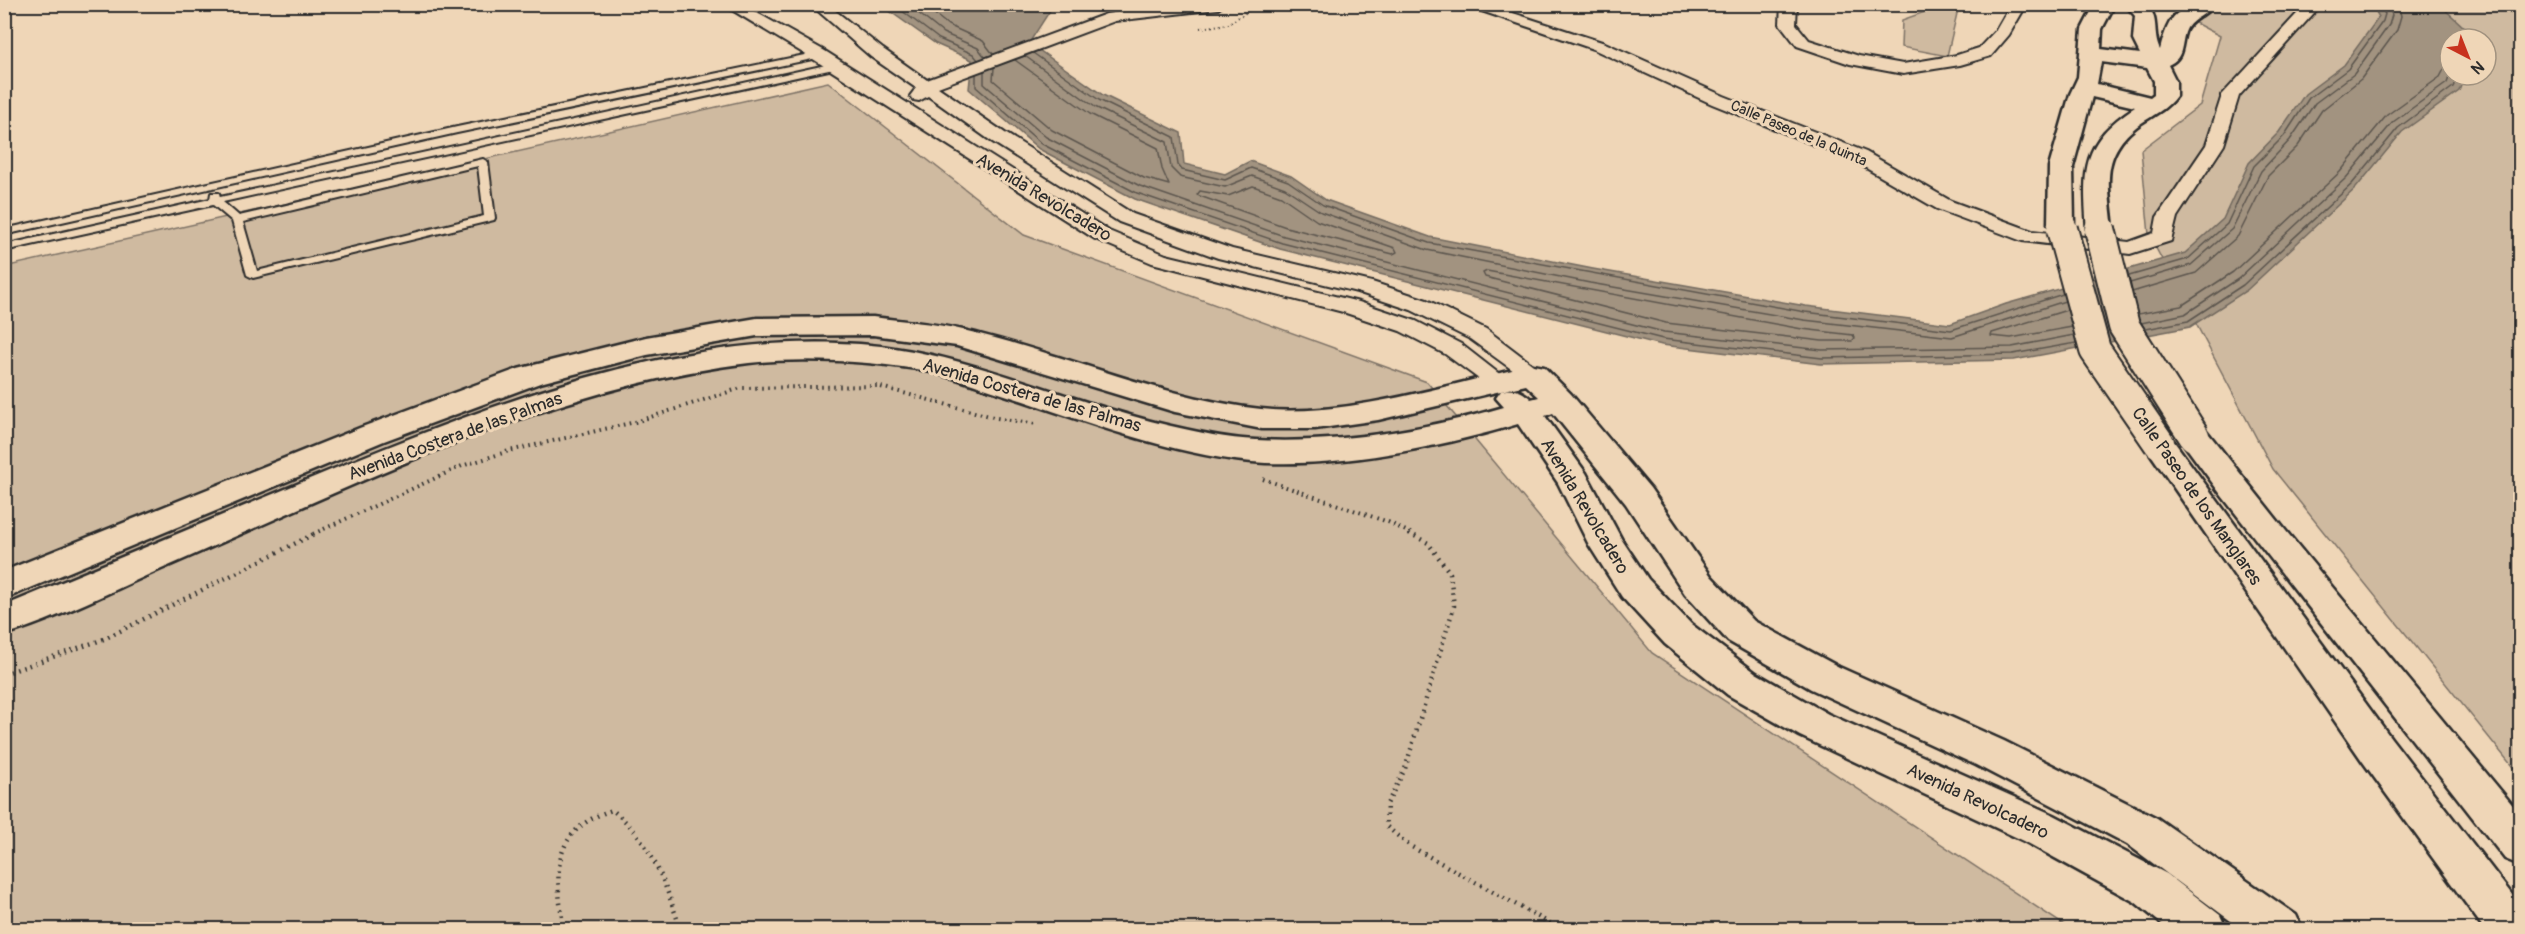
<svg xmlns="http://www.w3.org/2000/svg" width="2525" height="934" viewBox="0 0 2525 934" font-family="Pangolin,sans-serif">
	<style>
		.green { fill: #cfbaa0; stroke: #7d7266; stroke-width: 1.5; fill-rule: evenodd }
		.water { fill: #a29380; stroke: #72695e; stroke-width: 1.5 }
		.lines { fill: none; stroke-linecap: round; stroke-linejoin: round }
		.shore { stroke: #5b554d; stroke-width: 1.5 }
		.service-casing { stroke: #2b2b2b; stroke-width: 4 }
		.minor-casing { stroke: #2b2b2b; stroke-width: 4 }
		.secondary-casing { stroke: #2b2b2b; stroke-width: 5 }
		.path-far2 { stroke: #2b2b2b; stroke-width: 2; stroke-dasharray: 1 3; stroke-linecap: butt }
		.path-far1 { stroke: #2b2b2b; stroke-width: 4; stroke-dasharray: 1.5 4.5; stroke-linecap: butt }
		.path { stroke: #2b2b2b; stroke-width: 4.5; stroke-dasharray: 1.5 5; stroke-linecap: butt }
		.service { fill: #efd6b7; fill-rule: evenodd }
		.minor { fill: #efd6b7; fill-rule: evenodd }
		.secondary { fill: #efd6b7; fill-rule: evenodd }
		.secondary-bridge-far1-casing { stroke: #2b2b2b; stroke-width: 26; stroke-linecap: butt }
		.secondary-bridge-casing { stroke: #2b2b2b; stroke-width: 34; stroke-linecap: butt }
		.secondary-bridge-far1 { stroke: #efd6b7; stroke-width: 23 }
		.secondary-bridge { stroke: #efd6b7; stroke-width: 30 }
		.labels { text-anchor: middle; stroke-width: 6; stroke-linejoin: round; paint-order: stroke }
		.far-street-label { font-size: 15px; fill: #2b2b2b; stroke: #efd6b7 }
		.street-label { font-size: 18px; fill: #2b2b2b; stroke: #efd6b7 }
	</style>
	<rect width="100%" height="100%" fill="#efd6b7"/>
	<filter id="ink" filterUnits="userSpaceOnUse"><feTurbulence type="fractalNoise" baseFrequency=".0167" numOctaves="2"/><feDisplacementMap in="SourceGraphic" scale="12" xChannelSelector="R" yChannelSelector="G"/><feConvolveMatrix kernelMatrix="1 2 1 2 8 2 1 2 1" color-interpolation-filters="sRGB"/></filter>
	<g filter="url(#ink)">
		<g class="green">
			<polygon points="1932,5 1959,5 1947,56 1901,47 1902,20 1933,9"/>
			<path d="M 2161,5 L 2520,5 L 2520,776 L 2273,469 L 2149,235 L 2141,150 L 2200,105 L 2220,36 ZM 2450,39 L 2486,39 L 2486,75 L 2450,75 Z"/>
			<polygon points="828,82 1024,235 1427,382 1652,653 2070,929 5,929 4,267"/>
		</g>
		<polygon class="water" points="881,5 1046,5 1051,9 1029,43 1103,95 1181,133 1184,164 1225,174 1250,161 1291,176 1326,200 1430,237 1593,269 1806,306 1950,324 2006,304 2185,253 2223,219 2249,163 2279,132 2305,94 2344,65 2379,17 2372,5 2440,5 2477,39 2450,39 2450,75 2465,75 2459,91 2402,132 2356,188 2247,290 2190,327 2014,360 1821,364 1662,345 1280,249 1135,199 1039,149 969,89 972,60 936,44"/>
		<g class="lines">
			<g class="shore">
				<polyline points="893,4 939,39 973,54 978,60"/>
				<polyline points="907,4 943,33 978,48 985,57"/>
				<polyline points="922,4 948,25 983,41 993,54"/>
				<polyline points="1033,53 1099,100 1174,137 1178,165 1182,170 1225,180 1251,168 1288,181 1323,205 1429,243 1805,312 1951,330 2063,294"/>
				<polyline points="1025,56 1095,107 1167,142 1171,168 1180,177 1225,187 1252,176 1285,188 1321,212 1427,250 1590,283 1804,320 1952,337 2065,301"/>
				<polyline points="994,68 993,80 1052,130 1144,178 1169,185 1162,169 1158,148 1090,114 1015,60"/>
				<polyline points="984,71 984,84 1046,137 1140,186 1284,236 1664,332 1822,350 2012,347 2074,335"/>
				<polyline points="976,74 976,87 1042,144 1137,193 1282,243 1663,339 1822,358 2013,354 2076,343"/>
				<polygon points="1253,186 1281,196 1317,221 1395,248 1397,252 1393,254 1286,227 1197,195 1200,191 1228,196"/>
				<polygon points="1487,271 1802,329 1853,335 1855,338 1852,341 1822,341 1666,323 1485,277 1483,273"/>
				<polyline points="2129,276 2188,259 2227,224 2254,166 2284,136 2309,98 2348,69 2383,21 2385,14 2379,4"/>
				<polyline points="2130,283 2191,265 2232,229 2261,171 2290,140 2315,103 2354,74 2389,25 2392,15 2388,4"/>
				<polyline points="2132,292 2196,273 2238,236 2268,176 2298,146 2322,110 2361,79 2397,30 2401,16 2398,4"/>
				<polyline points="2067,310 1992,333 1991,336 2011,338 2072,327"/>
				<polyline points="2138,314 2181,306 2233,272 2340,172 2387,115 2440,77 2450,58"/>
				<polyline points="2141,323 2185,314 2238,279 2346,178 2393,122 2447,83 2450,75"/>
				<polyline points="2146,329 2188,321 2243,285 2352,184 2398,128 2453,87 2458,75"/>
			</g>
			<g class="service-casing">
				<g id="service">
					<polygon points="819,52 823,55 822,57 457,133 4,235 4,229 457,127"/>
					<path d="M 835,63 L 838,64 L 838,68 L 223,202 L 239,216 L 483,159 L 488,162 L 495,218 L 494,220 L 253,278 L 247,275 L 232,221 L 213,205 L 4,251 L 4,245 L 210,199 L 211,193 L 219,193 L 220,197 ZM 478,166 L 484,216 L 257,271 L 243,222 Z"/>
				</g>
			</g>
			<g class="minor-casing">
				<g id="minor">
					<polygon points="722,4 741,4 825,51 1109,231 1166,255 1359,302 1416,321 1461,344 1511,383 1507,388 1499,390 1491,388 1445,354 1400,331 1343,312 1152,263 1095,239 813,59"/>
					<polygon points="810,4 827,4 883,49 927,80 1106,14 1176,4 1225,4 1218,9 1115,21 938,87 1005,133 1133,214 1232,249 1372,282 1427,300 1486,329 1545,374 1541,379 1525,379 1470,339 1411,310 1357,292 1218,258 1119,222 991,141 928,96 919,101 913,100 910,96 916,88 871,57"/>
					<polygon points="1461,4 1485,4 1605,43 1724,96 1866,152 1951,201 2032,231 2129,242 2154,233 2157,217 2206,145 2222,95 2306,4 2322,4 2239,96 2224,145 2177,217 2171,241 2130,254 2022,241 1937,209 1852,160 1712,104 1593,49"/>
					<polygon points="1781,4 1797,4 1796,24 1809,40 1859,56 1903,64 1957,55 1979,48 1996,30 2011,4 2027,4 2009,35 1991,56 1960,65 1903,74 1850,64 1797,46 1780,24"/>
				</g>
			</g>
			<g class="secondary-casing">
				<g id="secondary">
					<path d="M 2095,4 L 2115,4 L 2102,29 L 2101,49 L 2140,54 L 2133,40 L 2135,16 L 2125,4 L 2147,4 C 2160,20 2152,34 2160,50 C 2169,15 2177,4 2215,4 C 2208,14 2191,19 2186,30 C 2180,44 2185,58 2168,65 L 2176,81 L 2176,96 C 2167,109 2153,115 2140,124 C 2099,154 2109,185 2113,229 L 2109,235 L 2100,237 L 2091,235 L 2087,229 C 2083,170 2081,142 2135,107 L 2092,97 L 2073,167 L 2074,224 L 2070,230 L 2061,232 L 2052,230 L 2048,224 L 2049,167 L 2070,94 L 2078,77 L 2082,29 ZM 2101,62 L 2147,68 L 2154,81 L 2154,94 L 2150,97 L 2097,84 Z"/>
					<path d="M 873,317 C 903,321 934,323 963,330 C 1063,353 1158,397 1261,409 C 1345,418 1451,384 1533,365 L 1544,367 L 1571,394 L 1650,488 L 1711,576 L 1754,621 L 1839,667 L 2004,741 L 2157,818 L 2296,915 L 2303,930 L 2243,930 L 2127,844 L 1976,765 L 1811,689 L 1728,641 L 1685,594 L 1626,504 L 1553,413 L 1545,416 L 1586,473 L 1622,540 L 1648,579 L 1691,624 L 1756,673 L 1828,714 L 2054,815 L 2167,874 L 2220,915 L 2227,930 L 2169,930 L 2135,902 L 2024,841 L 1800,736 L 1728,695 L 1665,644 L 1622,597 L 1589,545 L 1558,483 L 1518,424 C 1441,447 1333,469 1252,462 C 1168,454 1079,419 999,393 C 977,386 954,377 931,372 C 878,361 802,357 749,363 C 547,387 350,488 166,567 C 113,590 60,618 4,635 L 4,606 C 104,565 203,523 302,482 C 475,411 669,330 860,344 C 968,352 1066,402 1171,426 C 1197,432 1228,439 1256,440 C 1338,444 1425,430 1504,407 L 1496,398 L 1501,391 C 1515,388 1521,390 1531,399 L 1539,397 L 1526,385 L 1378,420 L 1315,429 L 1262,429 L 1175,412 L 957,346 L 873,335 L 757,336 L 647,355 L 540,383 L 384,441 L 4,599 L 4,571 L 362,427 L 518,369 L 646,337 L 757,318 Z"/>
					<polygon points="2194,426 2205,429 2286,531 2520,814 2520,865 2505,859 2222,496 2178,436 2183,429"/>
					<polygon points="2159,433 2170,436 2391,738 2520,905 2520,930 2485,930 2363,762 2143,443 2148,436"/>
				</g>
			</g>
			<polyline class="path-far2" points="1200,28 1228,24 1259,4"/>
			<g class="path-far1">
				<polyline points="1263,479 1388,522 1412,534"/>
				<polyline points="313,534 462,466 509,451 635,422 741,388 877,386 997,418 1037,424"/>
			</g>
			<g class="path">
				<polyline points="1409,533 1428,543 1450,573 1454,606 1405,769 1387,804 1386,826 1410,846 1562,930"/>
				<polyline points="4,674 104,639 316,533"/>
				<path d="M 564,930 C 555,874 549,831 612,810 C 652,840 665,884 681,930"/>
			</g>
			<use href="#service" class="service"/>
			<use href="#minor" class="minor"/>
			<use href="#secondary" class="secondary"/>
			<g class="secondary-bridge-far1-casing">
				<polyline id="secondary-bridge-far1" points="2061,224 2063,231"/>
			</g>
			<g class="secondary-bridge-casing">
				<g id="secondary-bridge">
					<polyline points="2062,229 2095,350 2159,443"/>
					<polyline points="2100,229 2124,326 2194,436"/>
				</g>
			</g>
			<use href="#secondary-bridge-far1" class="secondary-bridge-far1"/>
			<use href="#secondary-bridge" class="secondary-bridge"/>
		</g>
	</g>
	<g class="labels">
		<g class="far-street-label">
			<text transform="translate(1799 133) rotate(23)" y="5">Calle Paseo de la Quinta</text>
		</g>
		<g class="street-label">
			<text transform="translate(1044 197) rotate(31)" y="6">Avenida Revolcadero</text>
			<text transform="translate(1032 395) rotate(16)" y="6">Avenida Costera de las Palmas</text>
			<text transform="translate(455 436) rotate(-20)" y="6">Avenida Costera de las Palmas</text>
			<text transform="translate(2197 496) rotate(55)" y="6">Calle Paseo de los Manglares</text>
			<text transform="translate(1585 506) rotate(59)" y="6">Avenida Revolcadero</text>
			<text transform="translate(1978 801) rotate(25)" y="6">Avenida Revolcadero</text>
		</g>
	</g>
	<rect width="2525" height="934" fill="none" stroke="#efd6b7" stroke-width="24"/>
	<rect x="12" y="12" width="2501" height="910" fill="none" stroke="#2b2b2b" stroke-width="2" filter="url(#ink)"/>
	<g transform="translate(2468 57) rotate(138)"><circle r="28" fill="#efd6b7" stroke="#a1927f" stroke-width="1.5"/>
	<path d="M0-4.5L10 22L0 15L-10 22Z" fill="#c8321e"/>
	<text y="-9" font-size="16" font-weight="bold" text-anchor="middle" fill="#2b2b2b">N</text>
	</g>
</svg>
